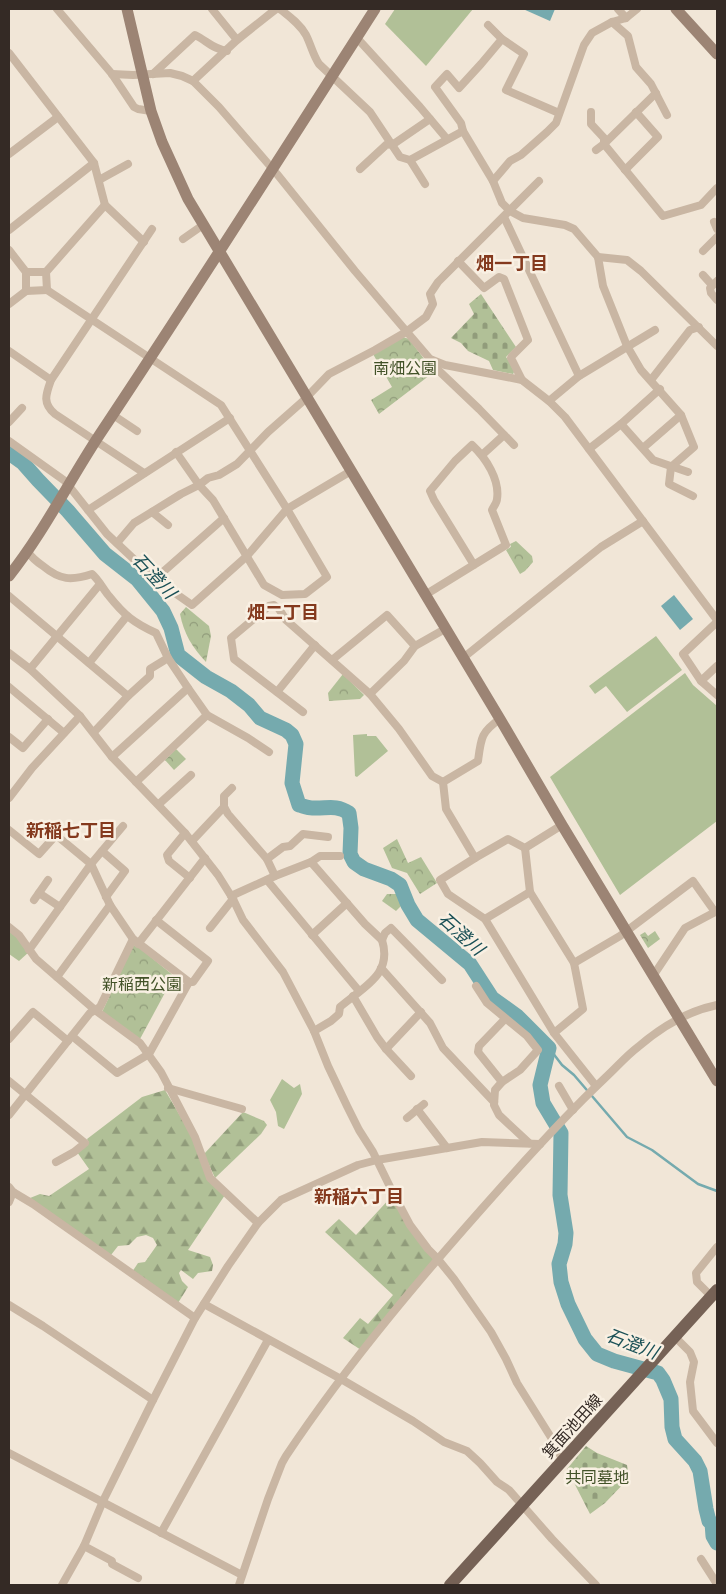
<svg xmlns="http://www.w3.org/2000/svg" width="726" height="1594" viewBox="0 0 726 1594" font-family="Montserrat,'Noto Sans JP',sans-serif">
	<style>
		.green { fill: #b1c097 }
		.forest { fill: url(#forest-firs) }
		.cemetery { fill: url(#cemetery-stones) }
		.park { fill: url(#park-crowns) }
		.water { fill: #75aaae }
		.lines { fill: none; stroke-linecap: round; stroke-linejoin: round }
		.stream { stroke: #75aaae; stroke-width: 2.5 }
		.river { stroke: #75aaae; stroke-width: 15 }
		.street { stroke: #c9b6a3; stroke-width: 8 }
		.secondary { stroke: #9c8474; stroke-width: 11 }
		.primary { stroke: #766256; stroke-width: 12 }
		.labels { text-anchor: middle; stroke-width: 5; stroke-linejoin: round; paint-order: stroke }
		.park-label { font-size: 16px; fill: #425228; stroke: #f9f0e3 }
		.street-label { font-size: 16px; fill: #342a25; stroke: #f9f0e3 }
		.neighbourhood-label { font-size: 18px; font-weight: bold; fill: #84391d; stroke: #f9f0e3 }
		.water-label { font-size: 18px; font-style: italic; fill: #1a5056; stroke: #f9f0e3 }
	</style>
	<defs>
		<pattern id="forest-firs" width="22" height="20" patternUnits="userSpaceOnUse" patternTransform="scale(1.25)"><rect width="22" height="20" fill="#b1c097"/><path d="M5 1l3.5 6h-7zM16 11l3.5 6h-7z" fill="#919c7b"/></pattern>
		<pattern id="cemetery-stones" width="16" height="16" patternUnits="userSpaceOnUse" patternTransform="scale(1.25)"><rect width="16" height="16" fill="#b1c097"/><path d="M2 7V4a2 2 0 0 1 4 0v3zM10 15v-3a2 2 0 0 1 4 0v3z" fill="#919c7b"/></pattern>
		<pattern id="park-crowns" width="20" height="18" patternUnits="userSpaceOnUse" patternTransform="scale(1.25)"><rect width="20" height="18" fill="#b1c097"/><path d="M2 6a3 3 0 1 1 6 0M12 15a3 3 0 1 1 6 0" fill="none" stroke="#919c7b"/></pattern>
	</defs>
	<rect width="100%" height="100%" fill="#f1e6d7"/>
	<g class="green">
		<polygon points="395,9 473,9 426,66 385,24"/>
		<polygon points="656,636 682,670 627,712 606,686 595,694 589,686"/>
		<polygon points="685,673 693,685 717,706 717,821 620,895 550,777"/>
		<polygon points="367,734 367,736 376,736 388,751 357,777 355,776 353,735"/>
		<polygon points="9,929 18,936 29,952 19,961 9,954"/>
		<polygon points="282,1079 294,1088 300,1084 302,1094 284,1129 278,1126 276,1112 270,1100"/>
	</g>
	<g class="forest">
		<polygon points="165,1090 193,1138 209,1180 225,1195 188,1250 210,1257 213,1265 212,1271 198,1273 193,1279 181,1270 179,1273 182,1281 188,1287 178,1303 132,1272 138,1263 145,1262 157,1245 153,1238 146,1235 137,1237 129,1245 118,1246 111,1255 30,1198 40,1194 49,1196 89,1169 77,1152 89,1143 87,1139 142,1097"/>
		<polygon points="243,1112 264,1121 267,1125 261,1134 215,1178 204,1154"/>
		<polygon points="392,1196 435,1258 361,1350 343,1338 360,1318 368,1324 393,1295 325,1232 339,1219 356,1235"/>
	</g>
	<g class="cemetery">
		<polygon points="481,294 516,347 506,357 515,370 513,374 493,370 489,361 468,351 461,343 451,338 474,314 469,304"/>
		<polygon points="586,1446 597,1453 627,1465 629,1478 605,1503 590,1514 567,1469"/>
	</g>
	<g class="park">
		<polygon points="403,337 409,339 434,372 379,414 371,400 392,387 373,354"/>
		<polygon points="516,541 532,556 533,562 525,571 520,574 506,550 511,547 510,544"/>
		<path d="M 186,607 L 209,626 L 211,636 L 206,662 C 192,647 184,634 180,614 Z"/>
		<polygon points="343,674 364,695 360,699 329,701 328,693"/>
		<polygon points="176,749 186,759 174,770 165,760"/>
		<polygon points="397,839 408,863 421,857 437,883 420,894 407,873 392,868 383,848"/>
		<polygon points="387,894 399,894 404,903 396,911 382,901"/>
		<polygon points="655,931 660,939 648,948 640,935 645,932 648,936"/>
		<polygon points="136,945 174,976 140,1039 102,1012 133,946"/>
	</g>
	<g class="water">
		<polygon points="523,9 555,9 550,21"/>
		<polygon points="674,595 693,619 680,630 661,606"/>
	</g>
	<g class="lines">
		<polyline class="stream" points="549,1048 562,1065 574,1075 627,1137 652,1150 698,1184 717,1191"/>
		<path class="river" d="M 9,453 L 23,463 L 38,480 L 68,511 L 105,554 L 137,579 L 163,611 L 171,628 L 178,655 L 206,677 L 231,691 L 249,705 L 260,718 L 286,730 L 292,735 L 296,744 L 292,783 L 299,805 C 303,806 308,808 312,808 C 327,809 335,804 349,813 L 351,828 L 350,854 L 354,862 L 364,869 L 391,879 L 400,885 L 408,905 L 417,920 L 470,964 L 492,998 L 517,1016 L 549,1048 L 540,1085 L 543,1103 L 561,1133 L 560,1195 L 566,1233 L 565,1244 L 559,1264 L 561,1282 L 568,1304 L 585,1339 L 597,1354 L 614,1361 L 658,1373 L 663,1380 L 671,1399 L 672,1427 L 675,1439 L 695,1461 L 700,1471 L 706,1509 L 709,1521 L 712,1523 L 713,1536 L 717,1543"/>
		<g class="street">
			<polyline points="57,9 112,74 134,107 138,109 151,111"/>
			<polyline points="212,9 237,40"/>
			<path d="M 280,9 C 289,16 300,24 306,35 C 311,45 313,55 319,64 L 370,112 L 400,157 L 410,160 L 463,131"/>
			<polyline points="618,9 626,18"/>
			<polyline points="612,22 628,36 636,67 651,84 667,115"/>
			<polyline points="488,25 502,39 524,54 506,90 559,113"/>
			<polyline points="357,38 420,107 447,139"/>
			<polyline points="502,39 481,64 459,88 447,74 435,87 461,123 463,131 493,181 502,203 510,211 523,218 565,225 574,229 598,257 603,286 627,346 641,370 681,415 694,447 671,467 669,484 693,496"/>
			<polyline points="9,53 94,163 105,205 144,242"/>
			<polyline points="112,74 133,75 170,73 182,76 193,81 219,107 277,174 355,271 430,359 445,365 522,380 549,401 565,417 717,620"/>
			<path d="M 153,74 L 195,35 C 207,41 213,49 227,51"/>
			<polyline points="193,81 237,40 276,9"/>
			<polyline points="591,112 591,124 604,138 604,144 663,216 701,205 717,188"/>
			<polyline points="596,150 604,144 656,93"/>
			<polyline points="9,154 58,117"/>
			<polyline points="410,160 425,184"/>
			<polyline points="360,169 386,145 395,143 430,119"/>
			<polyline points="625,170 658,137 636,112"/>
			<polyline points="99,180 128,164"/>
			<polyline points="493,181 510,161 521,155 547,132 556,123 584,45 592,33 612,22 626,18 637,9"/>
			<polyline points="504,217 579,376"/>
			<polyline points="714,222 717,229"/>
			<polyline points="9,230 94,163"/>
			<polyline points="183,239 203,225"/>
			<polyline points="9,250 26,272"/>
			<polyline points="703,251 717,237"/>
			<polyline points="598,257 627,260 641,271 717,346"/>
			<polyline points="458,261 484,288 499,277 504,279 528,340 512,356 511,358 522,380"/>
			<polyline points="46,272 26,272 26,291 47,290 46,272 105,205"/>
			<polyline points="703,275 712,285"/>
			<polyline points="717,281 710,288 711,293 717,300"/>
			<polyline points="47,290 221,405 287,509 327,577 305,594 282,595 264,585 213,500 199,485 176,452"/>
			<polyline points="9,304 26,291"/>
			<polyline points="9,351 51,380"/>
			<polyline points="430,359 437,369 479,409 514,445"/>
			<polyline points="651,380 690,330 699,327"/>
			<polyline points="549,401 579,376 655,330"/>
			<polyline points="113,415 137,431"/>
			<polyline points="9,422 22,408"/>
			<polyline points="621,424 653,460 688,472"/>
			<polyline points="9,441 65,481 107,534 155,579 192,605 247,556 287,509 351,471"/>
			<polyline points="643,448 681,415"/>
			<polyline points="589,449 621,424 660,389"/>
			<polyline points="482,455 504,435"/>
			<path d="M 144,473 L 55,414 C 42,403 46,394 51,380 L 152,229"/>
			<polyline points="88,510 230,418"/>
			<polyline points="152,512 168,525"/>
			<polyline points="117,543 134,523 181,494 199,485 208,478 219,475 237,464 268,432 302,402 329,374 375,350 406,332 426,317 433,304 430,294 438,282 539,181"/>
			<path d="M 28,552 C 32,558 37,562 43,566 C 60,580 71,581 92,574 C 99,580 103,589 109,596 C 124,615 134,623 156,633 L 168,658"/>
			<polyline points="155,579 224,518"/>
			<path d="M 425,595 L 506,545 L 492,510 C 493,507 497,503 497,499 C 500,480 486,458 472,445 L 455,461 L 430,491 L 434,500 L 474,565"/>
			<polyline points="9,596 128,696"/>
			<polyline points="717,622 683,654 701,681 717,695"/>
			<polyline points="9,653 30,669 80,716 112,757 185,833 218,875 233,899 243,920 283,972 314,1031 328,1066 347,1106 359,1130 373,1152 393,1193 410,1225 428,1249 437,1258 454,1279 491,1332 506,1359 517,1383 552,1439 563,1461"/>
			<polyline points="463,658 601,547 643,521"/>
			<polyline points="332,660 387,615 415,646"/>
			<polyline points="89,663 127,616"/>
			<polyline points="30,669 100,584"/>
			<polyline points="701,681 717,666"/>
			<polyline points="9,687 64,733"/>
			<polyline points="277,692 315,645"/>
			<polyline points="370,694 404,661 415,646 445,629"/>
			<polyline points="303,712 234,659 231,638 269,606 274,605 279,609 286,620 370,694 399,729 432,776 443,782"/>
			<polyline points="207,715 248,738 269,752"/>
			<path d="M 500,719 C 481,732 481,738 478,761 L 443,782 L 446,809 L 475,858 L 440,880 L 448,894 L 485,919 L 554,1033 L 596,1086"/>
			<polyline points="94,732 128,696 150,676 150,669 168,658 188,688 207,715 136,782"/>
			<polyline points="9,737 23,748 48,719"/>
			<polyline points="112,757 188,688"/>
			<polyline points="232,788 224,796 224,807 228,814 267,859 275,876"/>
			<polyline points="9,798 32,768 80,716"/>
			<polyline points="159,804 191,775"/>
			<polyline points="9,830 39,854 56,835 91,864 110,905 133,939 189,982 193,982 208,961 156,920"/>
			<polyline points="185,833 167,855 169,861 190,878"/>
			<polyline points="192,841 224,807"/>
			<polyline points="525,848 530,892 574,963 583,1009 554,1033"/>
			<polyline points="102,851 125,871 106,897"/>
			<polyline points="475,858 508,839 525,848 562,825"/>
			<polyline points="267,859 283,847 290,846 303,834 328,837"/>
			<polyline points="311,862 320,856 340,856"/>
			<polyline points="267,880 359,991"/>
			<polyline points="39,893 60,907"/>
			<polyline points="231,896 275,876 311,862 365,924 382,940"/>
			<polyline points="34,900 48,880"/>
			<polyline points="485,919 530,892"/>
			<polyline points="9,927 19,935 36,959 95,1010 140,1043 161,1072 195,1137 210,1178 258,1223"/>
			<polyline points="210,928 233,899"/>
			<polyline points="312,935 347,903"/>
			<polyline points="138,944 205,858"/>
			<polyline points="29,950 91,864 123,826"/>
			<polyline points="574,963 620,936 693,881 715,912"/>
			<polyline points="381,968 430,1023 443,1048 494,1102"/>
			<polyline points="653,976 685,928 717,911"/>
			<polyline points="57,977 110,905"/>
			<polyline points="476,986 487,1003 527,1036 538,1050 520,1070 502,1082 495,1090 494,1105 499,1115 529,1143"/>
			<polyline points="353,996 377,1037 386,1049 411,1076"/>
			<path d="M 314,1031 L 331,1021 L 339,1014 L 340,1007 C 363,987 393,975 382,940 L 385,933 L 391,928 L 442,980"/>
			<polyline points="72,1036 117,1073 149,1054 189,982"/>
			<polyline points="9,1039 33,1012 68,1041"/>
			<polyline points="386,1049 421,1012"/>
			<polyline points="9,1081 85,1143 74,1152 56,1162"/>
			<polyline points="502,1082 478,1052 479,1046 505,1019"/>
			<polyline points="559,1086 573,1110"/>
			<polyline points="168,1088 242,1109"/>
			<polyline points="417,1109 447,1148"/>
			<polyline points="9,1115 90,1013 100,1007 133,939"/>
			<polyline points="407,1118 424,1104"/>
			<polyline points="9,1187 13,1192 33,1204 195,1318"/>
			<polyline points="9,1202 13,1192"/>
			<polyline points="711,1296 697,1282 696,1273 717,1247"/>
			<polyline points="204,1304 341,1379 413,1421 444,1442 467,1451 480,1463 497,1482 509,1490 552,1539 596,1585"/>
			<polyline points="9,1305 43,1326 153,1400"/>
			<polyline points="675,1337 690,1352 694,1362 690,1382 693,1411 717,1443"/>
			<polyline points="9,1453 242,1575"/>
			<polyline points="161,1533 268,1340"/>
			<polyline points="84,1546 112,1561 112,1564 138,1578"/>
			<polyline points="701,1559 717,1584"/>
			<polyline points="62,1585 84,1546 103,1501 153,1400 195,1318 228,1266 258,1223 281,1200 358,1165 377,1160 482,1142 540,1144"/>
			<path d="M 239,1585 L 268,1499 L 282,1463 L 286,1456 C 350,1360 426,1271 503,1185 C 536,1148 569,1112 605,1078 C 616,1068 626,1056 638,1047 C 660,1028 688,1011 717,1005"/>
		</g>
		<g class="secondary">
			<polyline points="127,9 151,111 162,142 188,199 500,719 562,825 717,1081"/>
			<polyline points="676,9 717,54"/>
			<path d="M 9,576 C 44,532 69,481 100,434 C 194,293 284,151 375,9"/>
		</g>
		<polyline class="primary" points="450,1585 717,1290"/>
	</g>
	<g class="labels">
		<g class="park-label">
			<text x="405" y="374">南畑公園</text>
			<text x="142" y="990">新稲西公園</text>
			<text x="597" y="1483">共同墓地</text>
		</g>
		<g class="street-label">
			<text transform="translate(572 1426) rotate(-48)" y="6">箕面池田線</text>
		</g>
		<g class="neighbourhood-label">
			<text x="512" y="270">畑一丁目</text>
			<text x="283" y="619">畑二丁目</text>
			<text x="71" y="837">新稲七丁目</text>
			<text x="359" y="1203">新稲六丁目</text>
		</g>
		<g class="water-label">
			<text transform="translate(154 576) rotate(47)" y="6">石澄川</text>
			<text transform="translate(461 934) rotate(42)" y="6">石澄川</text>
			<text transform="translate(632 1344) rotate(21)" y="6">石澄川</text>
		</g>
	</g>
	<rect width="726" height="1594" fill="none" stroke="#342a25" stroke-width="20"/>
</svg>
